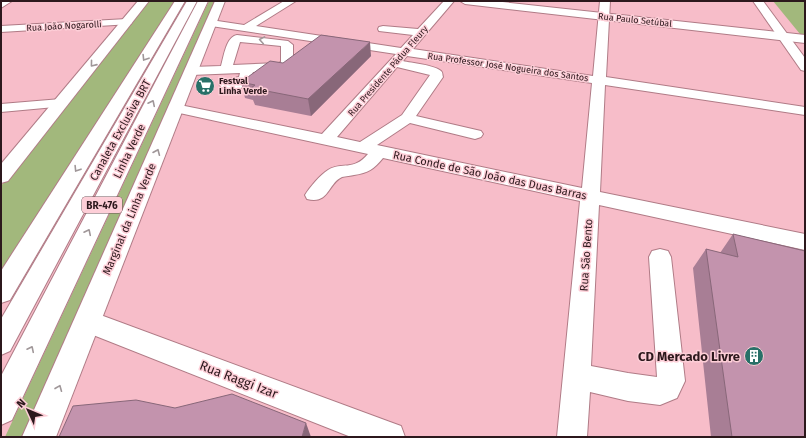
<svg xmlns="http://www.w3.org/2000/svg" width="806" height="438" viewBox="0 0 806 438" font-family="'Fira Sans',sans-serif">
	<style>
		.green { fill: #a2b87c }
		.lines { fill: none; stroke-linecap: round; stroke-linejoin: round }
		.minor-casing { stroke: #b07b86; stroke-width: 2 }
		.major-casing { stroke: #b07b86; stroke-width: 2 }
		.highway-casing { stroke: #b07b86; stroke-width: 2 }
		.minor { fill: #fff; fill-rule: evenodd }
		.major { fill: #fff; fill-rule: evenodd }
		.highway { fill: #fff; fill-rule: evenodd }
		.wall { fill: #a87e95 }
		.shaded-wall { fill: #886779 }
		.building { fill: #c393ad; stroke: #886779 }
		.oneway { stroke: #a09799 }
		.labels { text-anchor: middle; stroke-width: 3; stroke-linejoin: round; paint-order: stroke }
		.far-street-label { font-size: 9px; fill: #2c181c; stroke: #fdced7 }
		.far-poi-label { font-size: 9px; font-weight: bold; fill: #2c181c; stroke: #fdced7; text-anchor: start }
		.shield { fill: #fdced7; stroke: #6b4f54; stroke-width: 1 }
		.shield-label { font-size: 10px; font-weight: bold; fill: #2c181c }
		.street-label { font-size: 11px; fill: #2c181c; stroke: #fdced7 }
		.near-poi-label { font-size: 13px; font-weight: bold; fill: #2c181c; stroke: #fdced7; text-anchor: end }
		.near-street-label { font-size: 13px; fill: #2c181c; stroke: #fdced7 }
	</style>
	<rect width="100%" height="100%" fill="#f7bdc9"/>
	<g class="green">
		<polygon points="146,1 175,1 1,271 1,186"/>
		<polygon points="209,1 216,1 28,437 5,437"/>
		<polygon points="773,1 805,1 805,34 800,34"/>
	</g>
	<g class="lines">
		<g class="minor-casing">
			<g id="minor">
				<polygon points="1,1 12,1 1,8"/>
				<polygon points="187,1 197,1 10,351 1,355 1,319"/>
				<path d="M 284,1 L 296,1 L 256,26 L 401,48 L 413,35 L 379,31 L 378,29 L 379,27 L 383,26 L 418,29 L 444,1 L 454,1 L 413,49 L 593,76 L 600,1 L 610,1 L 606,77 L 805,107 L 805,115 L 605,85 L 600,192 L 805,234 L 805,250 L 599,205 L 591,366 L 628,373 L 657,377 L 649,257 L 652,251 L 660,249 L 668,251 L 671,257 L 685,381 L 677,398 L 660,405 L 628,401 L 590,392 L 587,437 L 557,437 L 580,201 L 383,158 C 374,169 368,173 354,175 C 351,176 346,176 342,177 C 328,183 329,205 307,199 L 305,195 C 310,187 320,175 328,170 C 342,161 353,172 368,154 L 175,112 L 170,111 L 168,108 L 170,105 L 175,104 L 322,134 L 396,54 L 211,26 L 206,23 L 211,20 L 244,25 ZM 407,56 L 592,83 L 582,188 L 377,145 L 410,123 L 475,139 L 481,137 L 483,134 L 481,131 L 416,116 L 443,77 C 442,74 443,73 441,71 C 435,65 411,63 403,61 ZM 397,67 L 430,75 L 402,115 L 360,142 L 337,137 Z"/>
				<polygon points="753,1 763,1 805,58 805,71 801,70"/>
				<polygon points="127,19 131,20 132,22 131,24 1,32 1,26"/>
				<path d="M 237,35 L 288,41 L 293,45 L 293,63 L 286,70 L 282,71 L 253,72 C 248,89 238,92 221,87 L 219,84 L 221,81 L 239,77 L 240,73 L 191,75 L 186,74 L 185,71 L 186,68 L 191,67 L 221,66 C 224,56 226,37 237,35 ZM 240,42 L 281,46 L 281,62 L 279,63 L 233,65 Z"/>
				<polygon points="61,99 66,100 68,103 66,106 1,112 1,104"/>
				<polygon points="87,310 390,422 401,426 405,437 351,437 78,329 75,321 78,313"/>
			</g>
		</g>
		<g class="major-casing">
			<g id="major">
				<polygon points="138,1 149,1 8,181 1,183 1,164"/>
				<polygon points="215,1 225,1 56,437 22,437"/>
				<polygon points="460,1 493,1 805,35 805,43 465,4"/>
			</g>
		</g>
		<g class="highway-casing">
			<g id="highway">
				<polygon points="175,1 185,1 10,300 1,303 1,271"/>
				<polygon points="198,1 208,1 12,420 1,425 1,376"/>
			</g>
		</g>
		<use href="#minor" class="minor"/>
		<use href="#major" class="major"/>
		<use href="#highway" class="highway"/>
	</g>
	<g class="wall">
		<polygon points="371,56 311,116 255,105 253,100 245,98 241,82"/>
		<polygon points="733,234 805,437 711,437 693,268 706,249 720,253"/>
	</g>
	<g class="shaded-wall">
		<polygon points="370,42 371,56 311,116 308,99"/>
		<polygon points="306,423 311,437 302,437"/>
	</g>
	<g class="building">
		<polygon points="321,35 370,42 308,99 251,88 255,85 241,82 270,61 283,63"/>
		<polygon points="733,234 805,251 805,437 732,437 706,249 738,257"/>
		<polygon points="232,394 306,423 302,437 59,437 73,406 136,400 175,408"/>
	</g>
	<defs><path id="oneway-chevron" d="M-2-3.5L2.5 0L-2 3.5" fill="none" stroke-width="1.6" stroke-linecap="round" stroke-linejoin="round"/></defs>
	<g class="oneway">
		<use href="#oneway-chevron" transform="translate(262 40) rotate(-170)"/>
		<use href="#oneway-chevron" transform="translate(145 58) rotate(122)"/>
		<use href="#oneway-chevron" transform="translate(93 64) rotate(129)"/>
		<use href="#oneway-chevron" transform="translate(152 103) rotate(-64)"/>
		<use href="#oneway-chevron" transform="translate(157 152) rotate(-67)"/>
		<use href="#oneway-chevron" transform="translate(77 169) rotate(122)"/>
		<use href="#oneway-chevron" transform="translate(88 232) rotate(-64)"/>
		<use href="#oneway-chevron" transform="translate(31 349) rotate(-64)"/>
		<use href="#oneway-chevron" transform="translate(59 388) rotate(-68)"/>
	</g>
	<defs>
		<g id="supermarket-disc" transform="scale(1)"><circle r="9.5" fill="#287068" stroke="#fdced7"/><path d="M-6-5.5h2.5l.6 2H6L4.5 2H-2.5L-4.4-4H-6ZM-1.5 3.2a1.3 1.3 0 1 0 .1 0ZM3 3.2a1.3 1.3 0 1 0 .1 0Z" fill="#fff"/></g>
		<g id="building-disc" transform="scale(1)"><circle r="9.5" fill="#287068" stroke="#fdced7"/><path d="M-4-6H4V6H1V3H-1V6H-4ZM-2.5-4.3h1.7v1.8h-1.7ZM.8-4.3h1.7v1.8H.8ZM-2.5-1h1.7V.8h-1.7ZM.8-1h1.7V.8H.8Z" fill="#fff"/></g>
	</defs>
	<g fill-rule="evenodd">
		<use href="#supermarket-disc" x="205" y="86"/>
		<use href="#building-disc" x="754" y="356"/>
	</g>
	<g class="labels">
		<g class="far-street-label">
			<text transform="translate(635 20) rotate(6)" y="3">Rua Paulo Setúbal</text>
			<text transform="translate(64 26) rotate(-3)" y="3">Rua João Nogarolli</text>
			<text transform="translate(508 67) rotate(8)" y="3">Rua Professor José Nogueira dos Santos</text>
			<text transform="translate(388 71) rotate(-49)" y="3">Rua Presidente Pádua Fleury</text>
		</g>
		<g class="far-poi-label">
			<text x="219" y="84">Festval<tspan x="219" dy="10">Linha Verde</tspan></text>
		</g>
		<rect class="shield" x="82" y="197" width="40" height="16" rx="3"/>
		<g class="shield-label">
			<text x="102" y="209">BR-476</text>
		</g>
		<g class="street-label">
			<text transform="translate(120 130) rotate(-61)" y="4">Canaleta Exclusiva BRT</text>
			<text transform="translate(129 151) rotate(-64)" y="4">Linha Verde</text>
			<text transform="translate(490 175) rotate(12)" y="4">Rua Conde de São João das Duas Barras</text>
			<text transform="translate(129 219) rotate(-67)" y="4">Marginal da Linha Verde</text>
			<text transform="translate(586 255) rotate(-86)" y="4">Rua São Bento</text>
		</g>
		<g class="near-poi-label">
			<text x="740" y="361">CD Mercado Livre</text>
		</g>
		<g class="near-street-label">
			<text transform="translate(239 379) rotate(21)" y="5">Rua Raggi Izar</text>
		</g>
	</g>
	<rect width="806" height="438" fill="none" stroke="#2c181c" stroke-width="4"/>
	<g transform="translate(28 410) rotate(314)" stroke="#fdced7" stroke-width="3" paint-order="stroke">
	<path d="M0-3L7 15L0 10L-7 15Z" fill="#2c181c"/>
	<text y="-6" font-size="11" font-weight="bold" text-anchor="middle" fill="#2c181c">N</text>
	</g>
</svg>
